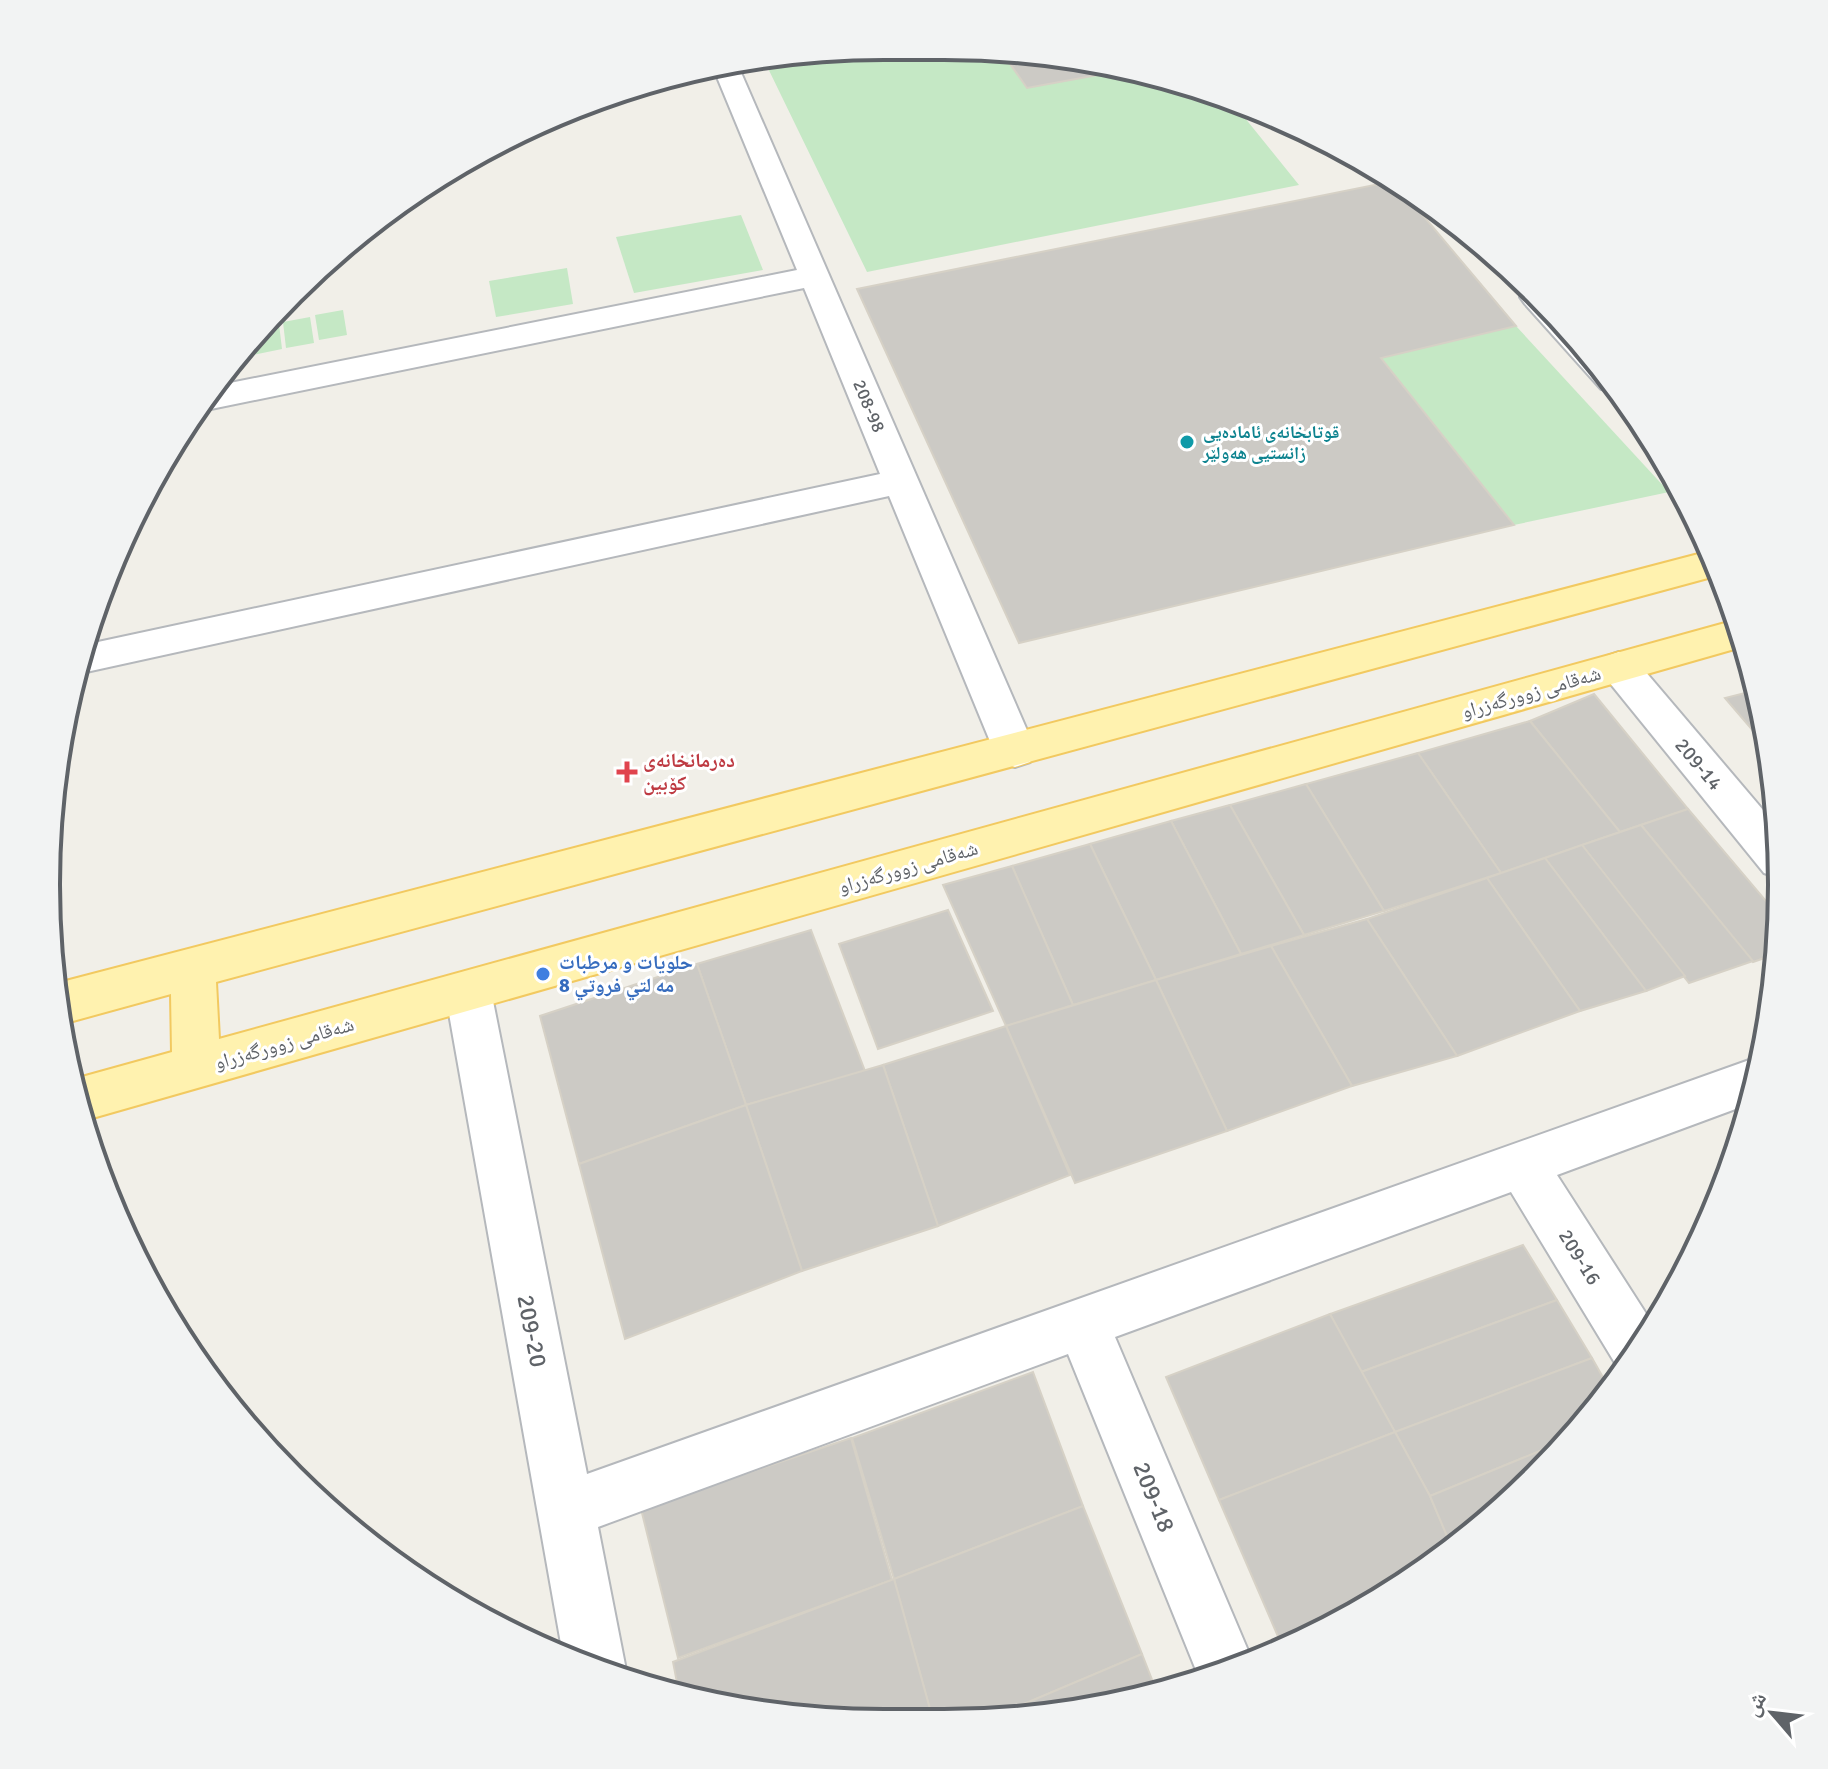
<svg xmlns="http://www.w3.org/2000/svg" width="1828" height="1769" viewBox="0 0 1828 1769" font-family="Signika,'Noto Naskh Arabic',sans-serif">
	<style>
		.green { fill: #c5e8c5 }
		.building { fill: #cccac5; stroke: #d6d1c6; stroke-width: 2 }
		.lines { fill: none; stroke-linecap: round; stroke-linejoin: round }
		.minor-casing { stroke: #b5b8bc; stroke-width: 4 }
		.major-casing { stroke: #f2c960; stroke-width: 4 }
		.minor { fill: #fff; fill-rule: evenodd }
		.major { fill: #fff2af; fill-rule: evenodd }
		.culture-dot { fill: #0f9aa8; stroke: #fff; stroke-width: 3 }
		.health-dot { fill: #e0444e; stroke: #fff; stroke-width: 3 }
		.shop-dot { fill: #3f7fe0; stroke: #fff; stroke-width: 3 }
		.labels { text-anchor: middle; stroke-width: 6; stroke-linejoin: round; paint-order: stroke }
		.far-street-label { font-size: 18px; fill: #5f6368; stroke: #fff }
		.far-culture-label { font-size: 18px; font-weight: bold; fill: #0d838f; stroke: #fff; text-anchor: start }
		.street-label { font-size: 20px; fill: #5f6368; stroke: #fff }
		.health-label { font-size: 20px; font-weight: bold; fill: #be3a42; stroke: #fff; text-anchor: start }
		.shop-label { font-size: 20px; font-weight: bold; fill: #366cbe; stroke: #fff; text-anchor: start }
		.near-street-label { font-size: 24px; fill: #5f6368; stroke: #fff }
		.rim { fill: none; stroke: #5f6368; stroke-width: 4 }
	</style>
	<rect width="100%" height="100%" fill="#f1efe8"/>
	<g class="green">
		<polygon points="884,46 1001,51 1027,87 1125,70 1213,91 1228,97 1299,185 867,272 763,58"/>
		<polygon points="741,215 763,270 634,293 616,237"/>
		<polygon points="567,268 573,304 496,317 489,281"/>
		<polygon points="343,310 347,335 319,340 315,315"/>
		<polygon points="310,317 314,343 286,348 283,322"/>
		<path d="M 279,324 L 282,349 L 253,355 L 252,335 C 258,326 268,326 279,324 Z"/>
		<polygon points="1516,326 1669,492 1514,525 1381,358"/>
	</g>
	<g class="building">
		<polygon points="1001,51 1053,53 1125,70 1027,88"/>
		<polygon points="1394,181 1516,326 1381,358 1514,525 1019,643 857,289"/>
		<polygon points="1757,690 1766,746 1725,698"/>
		<polygon points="1594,694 1688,809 1620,832 1530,721"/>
		<polygon points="1530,721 1620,832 1501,873 1418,753"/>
		<polygon points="1418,753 1501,873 1384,911 1306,784"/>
		<polygon points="1306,784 1384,911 1304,935 1230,805"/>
		<polygon points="1230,805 1304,935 1241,954 1171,821"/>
		<polygon points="1688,809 1777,914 1776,954 1753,962 1641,825"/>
		<polygon points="1171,821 1241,954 1156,980 1090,844"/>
		<polygon points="1641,825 1753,961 1689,983 1582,845"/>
		<polygon points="1090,844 1156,980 1073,1005 1012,866"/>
		<polygon points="1582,845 1685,976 1646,991 1545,858"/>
		<polygon points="1545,858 1646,991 1580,1011 1487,878"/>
		<polygon points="1012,866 1073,1005 1006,1026 943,885"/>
		<polygon points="1487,878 1580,1011 1457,1056 1367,919"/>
		<polygon points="948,910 993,1011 878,1049 839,944"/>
		<polygon points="1367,919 1457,1056 1352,1086 1271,946"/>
		<polygon points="811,930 865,1071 746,1105 697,964"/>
		<polygon points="1271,946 1352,1086 1227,1131 1156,980"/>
		<polygon points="697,964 746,1105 579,1164 540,1016"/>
		<polygon points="1156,980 1227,1131 1075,1183 1006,1026"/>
		<polygon points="1006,1026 1070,1175 938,1226 883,1065"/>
		<polygon points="883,1065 938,1226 802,1271 746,1105"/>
		<polygon points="746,1105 802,1271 625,1339 579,1164"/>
		<polygon points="1523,1245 1557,1300 1361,1372 1330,1314"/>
		<polygon points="1557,1300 1592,1358 1395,1432 1361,1372"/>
		<polygon points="1330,1314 1395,1432 1219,1500 1166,1377"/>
		<polygon points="1592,1358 1609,1388 1574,1437 1430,1496 1395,1432"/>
		<polygon points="1033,1372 1083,1506 894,1579 852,1438"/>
		<polygon points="1395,1432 1430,1496 1453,1550 1315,1636 1283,1648 1219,1500"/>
		<polygon points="1574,1437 1454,1549 1453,1550 1430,1496"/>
		<polygon points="851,1438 892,1580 678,1658 641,1509"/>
		<polygon points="1083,1506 1142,1654 984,1721 933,1720 894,1579"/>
		<polygon points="894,1579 933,1720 776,1716 679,1693 673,1662"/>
		<polygon points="1142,1654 1158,1695 999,1721 984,1721"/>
	</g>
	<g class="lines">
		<g class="minor-casing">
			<g id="minor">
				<polygon points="736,61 1036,751 1030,762 1015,767 1000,762 994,751 889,496 77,674 84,645 880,474 804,288 206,410 199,408 215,386 797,270 712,65"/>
				<polygon points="1529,289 1608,374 1619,391 1601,389 1525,304 1520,297"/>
				<polygon points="1619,652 1633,657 1780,830 1779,878 1764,873 1605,677 1599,667 1605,657"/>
				<polygon points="468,971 484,977 491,991 587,1474 1755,1058 1760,1060 1749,1104 1557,1175 1654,1326 1622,1370 1618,1368 1511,1192 1115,1337 1252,1660 1200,1680 1068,1354 598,1527 626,1670 622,1680 563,1655 445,991 452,977"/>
			</g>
		</g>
		<g class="major-casing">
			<polygon id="major" points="1710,551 1719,575 216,982 219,1039 1736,620 1745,646 82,1121 71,1080 172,1052 171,994 62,1024 55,984 58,983"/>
		</g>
		<use href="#minor" class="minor"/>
		<use href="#major" class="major"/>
	</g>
	<circle class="culture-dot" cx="1187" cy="442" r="8"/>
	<path class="health-dot" d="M623 760h8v8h8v8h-8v8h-8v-8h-8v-8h8z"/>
	<circle class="shop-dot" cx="543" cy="974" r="8"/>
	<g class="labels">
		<g class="far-street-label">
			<text transform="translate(869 406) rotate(67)" y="6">208-98</text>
		</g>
		<g class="far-culture-label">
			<text x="1203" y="438">قوتابخانەی ئامادەیی<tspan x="1203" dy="21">زانستیی هەولێر</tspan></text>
		</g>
		<g class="street-label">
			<text transform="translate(1531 692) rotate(-16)" y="7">شەقامی زوورگەزراو</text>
			<text transform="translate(1699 764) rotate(50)" y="7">209-14</text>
			<text transform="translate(908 867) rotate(-16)" y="7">شەقامی زوورگەزراو</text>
			<text transform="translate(284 1043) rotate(-16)" y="7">شەقامی زوورگەزراو</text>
			<text transform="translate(1580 1257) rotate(58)" y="7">209-16</text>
		</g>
		<g class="health-label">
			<text x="643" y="767">دەرمانخانەی<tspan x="643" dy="23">کۆبین</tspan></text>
		</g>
		<g class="shop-label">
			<text x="559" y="969">حلويات و مرطبات<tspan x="559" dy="23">مه لتي فروتي 8</tspan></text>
		</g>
		<g class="near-street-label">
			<text transform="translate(532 1331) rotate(79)" y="8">209-20</text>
			<text transform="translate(1154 1497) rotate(68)" y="8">209-18</text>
		</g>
	</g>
	<path d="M0 0H1828V1769H0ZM884 60H944A824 824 0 0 1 1768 884V885A824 824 0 0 1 944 1709H884A824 824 0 0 1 60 885V884A824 824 0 0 1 884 60Z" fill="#f2f3f3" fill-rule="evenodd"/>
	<path class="rim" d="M884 60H944A824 824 0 0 1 1768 884V885A824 824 0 0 1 944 1709H884A824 824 0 0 1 60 885V884A824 824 0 0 1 884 60Z"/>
	<g transform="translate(1772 1713) rotate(298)" stroke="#ffffff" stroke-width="6" paint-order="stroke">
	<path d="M0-6L14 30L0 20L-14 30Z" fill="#5f6368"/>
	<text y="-12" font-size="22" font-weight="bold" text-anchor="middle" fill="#5f6368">ش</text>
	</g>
</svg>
